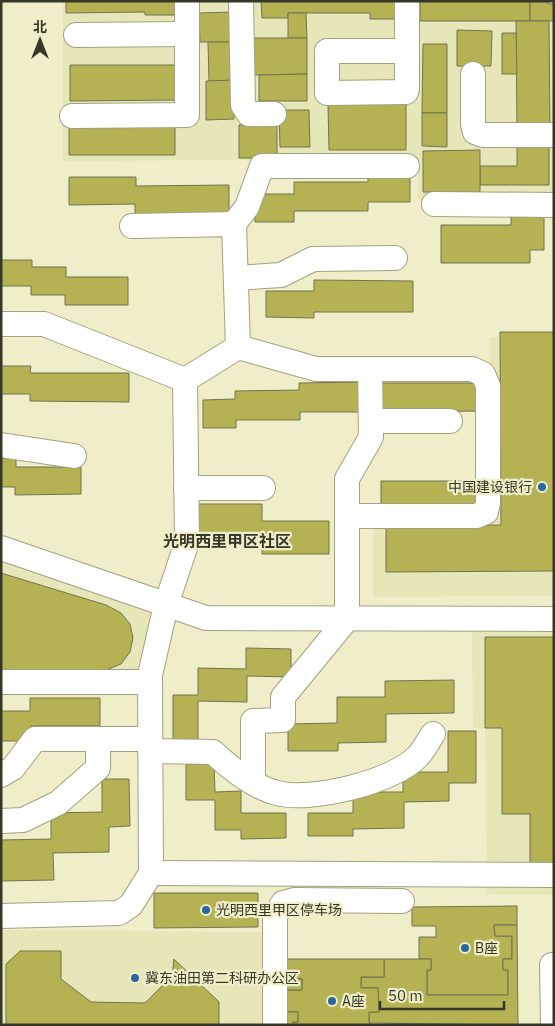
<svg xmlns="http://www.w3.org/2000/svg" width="555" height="1026" viewBox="0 0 555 1026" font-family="'IBM Plex Sans','Noto Sans SC',sans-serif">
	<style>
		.built { fill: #e7e6b9 }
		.building { fill: #b5b254; stroke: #737351 }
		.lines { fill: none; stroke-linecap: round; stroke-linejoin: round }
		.minor-casing { stroke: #a2a27f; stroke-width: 26 }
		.minor { stroke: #fff; stroke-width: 24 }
		.poi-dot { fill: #29679e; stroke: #efeec9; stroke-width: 2 }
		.labels { text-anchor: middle; stroke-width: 4.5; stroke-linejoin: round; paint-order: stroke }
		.poi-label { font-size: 14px; fill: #373728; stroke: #efeec9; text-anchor: start }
		.quarter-label { font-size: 16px; font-weight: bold; fill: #373728; stroke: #efeec9 }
	</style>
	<rect width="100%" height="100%" fill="#efeec9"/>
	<g class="built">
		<polygon points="63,1 554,1 554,198 418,199 418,159 63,161"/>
		<polygon points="490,337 554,337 554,596 373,597 373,519 491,519"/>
		<polygon points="1,563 156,614 141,675 1,675"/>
		<polygon points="472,630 554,630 554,895 487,894 485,729 473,728"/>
		<polygon points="1,930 270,932 269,1025 1,1025"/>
	</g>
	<g class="building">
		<polygon points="66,1 177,1 177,15 145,15 145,12 66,13"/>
		<polygon points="261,1 403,1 403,19 370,19 370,13 288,13 288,18 262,18"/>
		<rect x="420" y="1" width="110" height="20"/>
		<polygon points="530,1 548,1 548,4 554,4 554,21 530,21"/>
		<polygon points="232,12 233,42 200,42 199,13"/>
		<polygon points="288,13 306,13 307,38 288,38"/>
		<polygon points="516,21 549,21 550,130 517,130"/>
		<polygon points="457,30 492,31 491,66 457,66"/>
		<polygon points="502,33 516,33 517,74 502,74"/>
		<polygon points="252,38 307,38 307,74 252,75"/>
		<polygon points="208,42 233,42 234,80 209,81"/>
		<polygon points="423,44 447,44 447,113 422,113"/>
		<polygon points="70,65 179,65 180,100 70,101"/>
		<polygon points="307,74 307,101 259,101 259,75"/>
		<polygon points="234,80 234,119 206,120 206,81"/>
		<polygon points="328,104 406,104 406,150 329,150"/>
		<polygon points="279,110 309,110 310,147 280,147"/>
		<polygon points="422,113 447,113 447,147 422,146"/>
		<polygon points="175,124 175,155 69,155 69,125"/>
		<polygon points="277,124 277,158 239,158 239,125"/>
		<polygon points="517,142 549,142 549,185 480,185 480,166 517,166"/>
		<polygon points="480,150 480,192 423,192 423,151"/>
		<polygon points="368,170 410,170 410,202 368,202 368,211 294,211 294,222 255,222 255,194 294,194 294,182 368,182"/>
		<polygon points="69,177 136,177 136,186 229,185 229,214 135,214 135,204 69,205"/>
		<polygon points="511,209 544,209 544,250 530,250 530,263 441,263 441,225 511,225"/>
		<polygon points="1,260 32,260 32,267 66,267 66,277 128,277 128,305 65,305 65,295 31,295 31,286 1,286"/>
		<polygon points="314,280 413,281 413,312 314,312 314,318 266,317 266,291 314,291"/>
		<polygon points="500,332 554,332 554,571 386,572 386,525 501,525"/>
		<polygon points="1,366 31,366 30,373 129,373 129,402 30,401 30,394 1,394"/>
		<polygon points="362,382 362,412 300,412 300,420 236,420 236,428 203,428 203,400 235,399 235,391 299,390 299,383"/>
		<polygon points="380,383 479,383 479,411 380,412"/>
		<polygon points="1,458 16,458 16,467 81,467 81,494 15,495 15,487 1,487"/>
		<rect x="381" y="481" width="99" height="29"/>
		<polygon points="196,504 262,504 262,521 329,521 329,554 262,554 262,535 196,535"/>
		<polygon points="1,573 106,605 121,613 130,624 133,638 130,652 121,664 106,670 47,670 47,675 1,675"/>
		<polygon points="485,637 554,637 554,863 530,863 530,814 502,814 502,728 485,728"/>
		<polygon points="246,648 291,649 291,677 247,676 247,702 198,701 198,741 173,741 173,695 198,695 198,668 246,669"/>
		<polygon points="454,680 454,713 386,714 386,742 338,743 338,751 288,751 288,724 337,723 337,697 385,697 385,681"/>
		<polygon points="30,698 100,698 100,726 31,726 31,741 1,741 1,711 30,711"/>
		<polygon points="448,731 476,731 476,783 449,783 449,801 404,802 404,828 353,829 353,836 308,836 308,813 353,813 353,792 403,792 403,772 448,772"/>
		<polygon points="186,764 214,764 215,792 241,791 241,813 286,813 286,838 241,839 241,830 215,830 215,800 186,800"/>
		<polygon points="102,779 129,779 130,826 109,827 109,852 53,853 54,880 1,881 1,840 51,839 51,813 102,812"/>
		<polygon points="154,893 258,893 258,927 154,928"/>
		<polygon points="517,906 517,925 494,925 495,936 512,936 512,959 503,959 503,970 508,970 508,995 427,995 427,970 431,970 431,959 419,959 419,937 436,937 436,926 412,926 412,907"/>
		<polygon points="494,925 517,925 518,1025 369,1023 369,1012 379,1012 378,988 361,988 361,977 384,977 384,959 431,959 431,970 427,970 427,995 508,995 508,970 503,970 503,959 512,959 512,936 495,936"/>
		<polygon points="20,951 61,951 61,979 91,1002 145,1003 172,976 174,959 219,1002 219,1025 6,1025 6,964"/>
		<polygon points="278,959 384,959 384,977 361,977 361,988 378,988 379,1012 369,1012 369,1023 374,1025 293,1025 293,1022 298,1022 298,1012 285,1012 285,990 302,990 302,979 278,979"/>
		<polygon points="278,979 302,979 302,990 285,990 285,1012 298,1012 298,1022 293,1022 293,1025 278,1025"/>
	</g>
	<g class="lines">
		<g class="minor-casing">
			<g id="minor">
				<polyline points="241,1 243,105 249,114 274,114"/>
				<polyline points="407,1 407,88 406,92 327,93 327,51 407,51"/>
				<polyline points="76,35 187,34"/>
				<polyline points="473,74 473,124 475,132 483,135 554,135"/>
				<polyline points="72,116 187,115 187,1"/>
				<polyline points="434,204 554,205"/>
				<polyline points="234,224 247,207 262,166 407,166"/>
				<polyline points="132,226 234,224 238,347"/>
				<polyline points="236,278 281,275 313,259 395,258"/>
				<polyline points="1,324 44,324 185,380 187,542 166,605 150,675 151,873 131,905 119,913 1,916"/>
				<polyline points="185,380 238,347 316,369 472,369 483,374 488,386 488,503 486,512 476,516 347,516"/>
				<polyline points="371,421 450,421"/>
				<polyline points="1,445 74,456"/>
				<polyline points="186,488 263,488"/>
				<polyline points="1,548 206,618 554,619"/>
				<polyline points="1,682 150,682"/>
				<path d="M 150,751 L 213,752 C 230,768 253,787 277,793 C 311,802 394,782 418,756 C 424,750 428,741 433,734"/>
				<polyline points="1,775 13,768 35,739 98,739"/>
				<polyline points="253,782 253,721 283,720 283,697 347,619 347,479 371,437 370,369"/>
				<polyline points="1,821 23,820 58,803 98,768 98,739 150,739"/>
				<polyline points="151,873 554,875"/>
				<polyline points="552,965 553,1025"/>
				<polyline points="275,1025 275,916 283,903 294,900 402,901"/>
			</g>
		</g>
		<use href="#minor" class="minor"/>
	</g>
	<g class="poi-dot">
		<circle cx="542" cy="487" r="5"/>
		<circle cx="206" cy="910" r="5"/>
		<circle cx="465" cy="948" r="5"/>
		<circle cx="135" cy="978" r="5"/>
		<circle cx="332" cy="1001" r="5"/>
	</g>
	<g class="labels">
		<g class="poi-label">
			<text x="532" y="492" text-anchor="end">中国建设银行</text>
			<text x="216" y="915">光明西里甲区停车场</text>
			<text x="475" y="953">B座</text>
			<text x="145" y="983">冀东油田第二科研办公区</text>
			<text x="342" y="1006">A座</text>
		</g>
		<g class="quarter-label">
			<text x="227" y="547">光明西里甲区社区</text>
		</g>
	</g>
	<rect width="555" height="1026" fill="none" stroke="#373728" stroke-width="5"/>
	<g transform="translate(40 40)" stroke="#efeec9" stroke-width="4" paint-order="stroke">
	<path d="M0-4L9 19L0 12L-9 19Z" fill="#373728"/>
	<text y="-8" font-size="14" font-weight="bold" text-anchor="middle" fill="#373728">北</text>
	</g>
	<path d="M380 1001v8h124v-8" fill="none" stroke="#373728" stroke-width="2.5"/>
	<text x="388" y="1001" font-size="15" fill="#373728" stroke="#efeec9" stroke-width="4" paint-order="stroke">50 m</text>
</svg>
